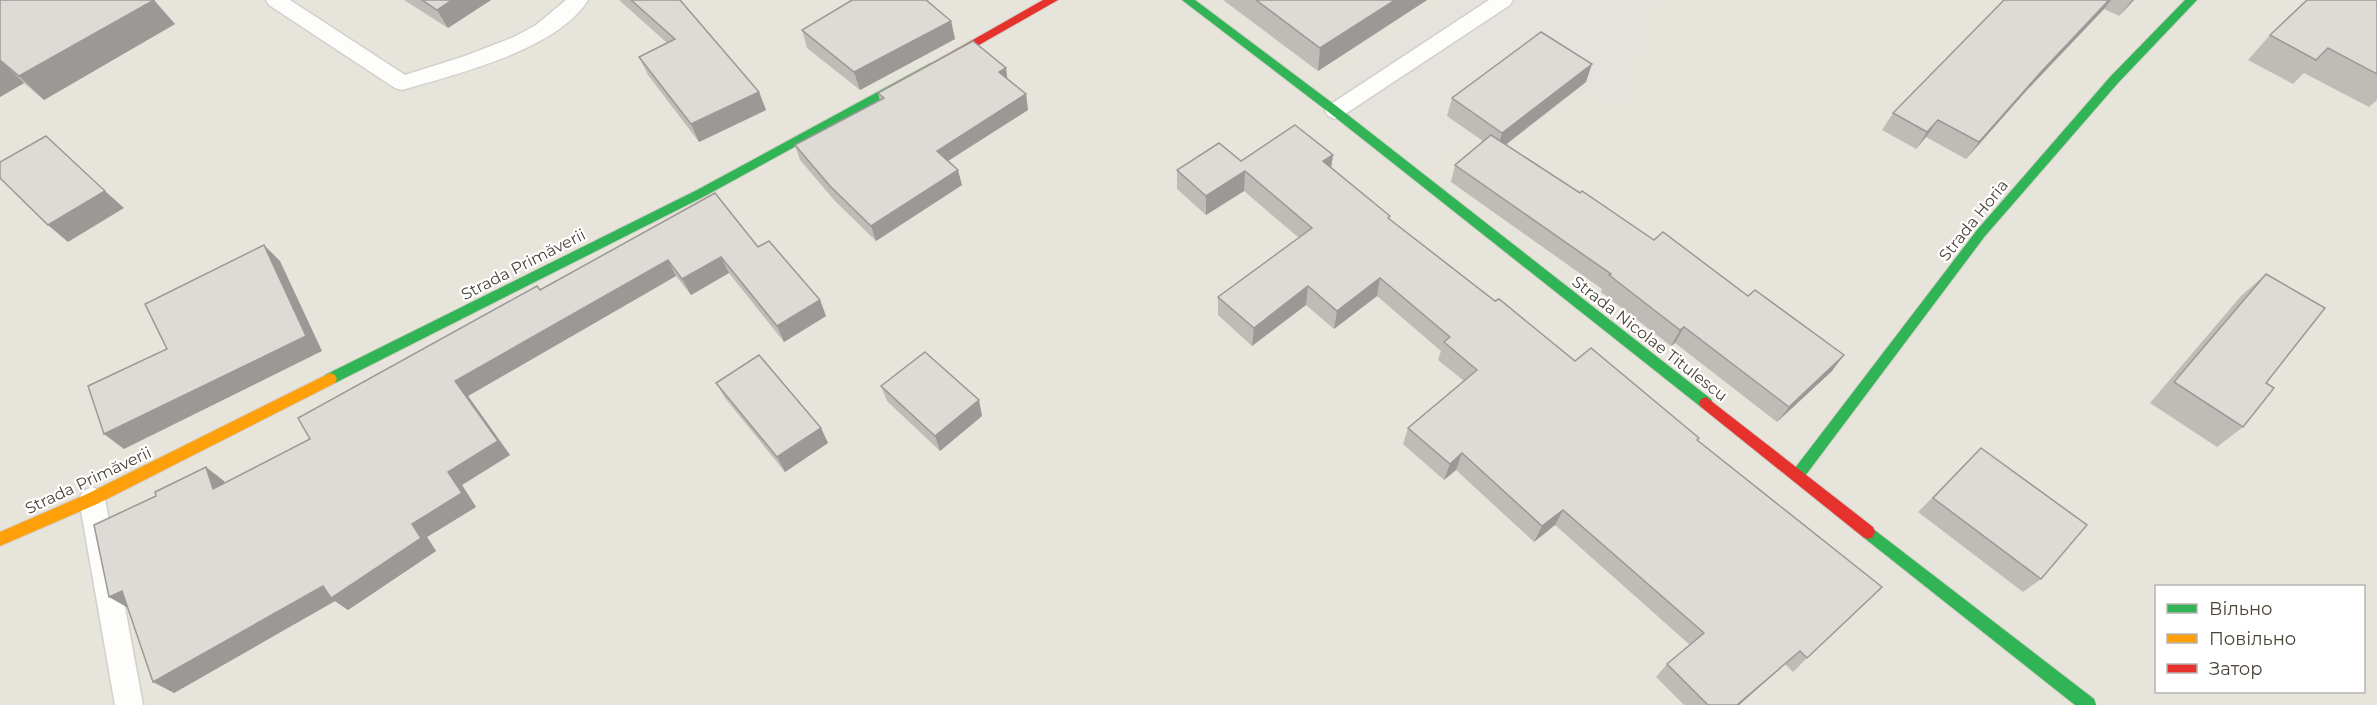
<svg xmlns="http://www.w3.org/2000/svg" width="2377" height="705" viewBox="0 0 2377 705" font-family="Montserrat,sans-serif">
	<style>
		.residential { fill: #e7e4dc; fill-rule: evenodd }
		.industrial { fill: #e6e2de }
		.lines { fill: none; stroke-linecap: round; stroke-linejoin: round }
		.lane-casing { stroke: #d2d0cb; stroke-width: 3 }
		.fast-casing { stroke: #d3cfc5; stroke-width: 2 }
		.slow-casing { stroke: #d3cfc5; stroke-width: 2 }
		.jam-casing { stroke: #d3cfc5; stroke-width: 2 }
		.lane { fill: #fdfdfc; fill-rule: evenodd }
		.fast { fill: #30b455; fill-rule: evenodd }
		.slow { fill: #ff9f0a; fill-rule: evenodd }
		.jam { fill: #e5322d; fill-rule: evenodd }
		.wall { fill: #bfbcb8 }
		.shaded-wall { fill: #9b9996 }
		.building { fill: #dedbd6; stroke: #9b9996; stroke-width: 1.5 }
		.labels { text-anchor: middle; stroke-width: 4.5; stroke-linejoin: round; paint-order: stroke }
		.street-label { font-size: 16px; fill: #4b4439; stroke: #fff }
	</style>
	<rect width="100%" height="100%" fill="#f4f2ee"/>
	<path class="residential" d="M 0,0 L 2377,0 L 2377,705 L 0,705 ZM 2156,586 L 2364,586 L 2364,692 L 2156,692 Z"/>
	<polygon class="industrial" points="1450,0 1653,0 1617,104 1556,87 1427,164 1330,78"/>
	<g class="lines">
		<g class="lane-casing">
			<g id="lane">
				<path d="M 266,0 L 290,0 L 405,75 L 465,56 L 514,37 L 536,25 L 566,0 L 588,0 C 557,50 456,74 402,90 L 395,88 L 269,5 Z"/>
				<polygon points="1489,0 1513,0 1510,5 1342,116 1335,119 1328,116 1325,111 1328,106"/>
				<polygon points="92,487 101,491 105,499 143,705 115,705 79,499 83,491"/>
			</g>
		</g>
		<g class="fast-casing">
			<g id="fast">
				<polygon points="1182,0 1195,0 1339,108 1711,399 1713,403 1711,407 1706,409 1701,407 1331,114"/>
				<polygon points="2185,0 2197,0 2118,83 1985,236 1802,480 1797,482 1792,480 1790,476 1792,472 1977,230 2110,77"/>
				<polygon points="931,63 935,64 935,70 705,196 335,383 325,383 323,379 325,375 697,190"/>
				<polygon points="1868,525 2094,699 2096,705 2075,705 1863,537 1861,532 1863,527"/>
			</g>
		</g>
		<g class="slow-casing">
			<polygon id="slow" points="330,373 335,375 337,379 335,383 97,504 0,546 0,532 87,494"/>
		</g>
		<g class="jam-casing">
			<g id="jam">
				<polygon points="1043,0 1058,0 935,70 927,70 925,67"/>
				<polygon points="1706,397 1873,527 1875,532 1873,537 1868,539 1863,537 1701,407 1699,403 1701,399"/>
			</g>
		</g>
		<use href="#lane" class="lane"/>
		<use href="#fast" class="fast"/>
		<use href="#slow" class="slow"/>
		<use href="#jam" class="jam"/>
	</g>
	<g class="wall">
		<polygon points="0,0 175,24 44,100 24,83 0,97"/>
		<polygon points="404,0 491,0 448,28"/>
		<polygon points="619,0 680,0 759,92 766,110 699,142 648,75 639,57 667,43"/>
		<polygon points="1223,0 1427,0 1318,71"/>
		<polygon points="2004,0 2134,0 2119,16 2104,9 2027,90 1966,159 1926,137 1916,149 1882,130 1893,113"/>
		<polygon points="2377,0 2377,100 2369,107 2304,73 2293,84 2248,60 2270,35"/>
		<polygon points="951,21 955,39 860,90 807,48 802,30"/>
		<polygon points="1006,68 1007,79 1026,94 1028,110 948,161 962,185 876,241 835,201 800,160 795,145 880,101 878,93"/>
		<polygon points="1586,82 1506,145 1832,371 1777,422 1675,343 1671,346 1601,292 1602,289 1451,182 1455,165 1483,141 1447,116 1452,98"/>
		<polygon points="1333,155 1331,168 1390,219 1495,301 1575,361 1698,440 1807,658 1793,672 1785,664 1739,705 1684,705 1656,677 1667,664 1690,645 1555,525 1534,542 1456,470 1444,480 1403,444 1408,428 1464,381 1438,360 1441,351 1377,296 1334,329 1306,305 1252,346 1218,315 1218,297 1299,238 1244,191 1206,215 1177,189 1177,170"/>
		<polygon points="715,193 758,247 820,300 826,316 784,342 729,273 691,295 676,276 468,396 510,455 462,485 476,507 427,537 436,551 348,610 335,601 174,693 224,481 225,483 310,439 540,290"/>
		<polygon points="2266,274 2266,383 2243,427 2217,447 2150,403 2241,296"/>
		<polygon points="716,383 821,428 828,443 785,472 725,398"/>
		<polygon points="881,386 982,416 940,451 887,401"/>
		<polygon points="1981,448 2041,579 2023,592 1918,512"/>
	</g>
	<g class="shaded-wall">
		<polygon points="154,0 175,24 44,100 19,76"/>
		<polygon points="452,0 491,0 448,28 437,10"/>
		<polygon points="1395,0 1427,0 1318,71 1320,48"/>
		<polygon points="2109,0 2111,0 2104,9 2027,90 1966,159 1979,142 2040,73"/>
		<polygon points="2132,0 2134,0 2119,16"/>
		<polygon points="951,21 955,39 860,90 854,72"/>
		<polygon points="0,60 24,83 0,97"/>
		<polygon points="1592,64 1586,82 1497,151 1502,133"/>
		<polygon points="1006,68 1008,84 999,72"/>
		<polygon points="759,92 766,110 699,142 691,124"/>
		<polygon points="1026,94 1028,110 940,166 937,151"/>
		<polygon points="1938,120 1926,137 1916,149 1927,132"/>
		<polygon points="1333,155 1330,174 1323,161"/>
		<polygon points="958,170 962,185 876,241 871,226"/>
		<polygon points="1245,171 1244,191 1206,215 1206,196"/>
		<polygon points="105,191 124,208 68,242 48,225"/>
		<polygon points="264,245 280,261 322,351 124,449 104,434"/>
		<polygon points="721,257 729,273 691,295 682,279"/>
		<polygon points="668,260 676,276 468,396 510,455 462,485 476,507 427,537 436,551 348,610 335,601 174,693 153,682 448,472 455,381"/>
		<polygon points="1380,278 1377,296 1334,329 1337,311"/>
		<polygon points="1308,286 1306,305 1252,346 1254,328"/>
		<polygon points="820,300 826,316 784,342 777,326"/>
		<polygon points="1684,327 1675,343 1671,346 1680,330"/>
		<polygon points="1844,355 1832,371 1777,422 1789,407"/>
		<polygon points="979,400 982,416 940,451 935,436"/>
		<polygon points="821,428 828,443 785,472 777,457"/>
		<polygon points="1462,453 1456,470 1444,480 1450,464"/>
		<polygon points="206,467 224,481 231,503 213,489"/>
		<polygon points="1563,510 1555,525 1534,542 1542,526"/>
		<polygon points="122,591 130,609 109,597"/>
		<polygon points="1800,651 1739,705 1737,705"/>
	</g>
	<g class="building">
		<polygon points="0,0 154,0 19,76 0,60"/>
		<polygon points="422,0 452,0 437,10"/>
		<polygon points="631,0 680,0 759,92 691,124 639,57 675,39"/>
		<polygon points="852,0 926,0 951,21 854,72 802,30"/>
		<polygon points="1256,0 1395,0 1320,48"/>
		<polygon points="2004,0 2109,0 2040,73 1979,142 1938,120 1927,132 1893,113"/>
		<polygon points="2307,0 2377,0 2377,74 2328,48 2316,60 2270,35"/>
		<polygon points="1541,32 1592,64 1502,133 1452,98"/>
		<polygon points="973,41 1006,68 999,72 1026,94 937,151 958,170 871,226 830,186 795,145 884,98 878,93"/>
		<polygon points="1295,125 1333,155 1323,161 1390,216 1388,218 1495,301 1499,299 1575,361 1591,348 1699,438 1697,440 1882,587 1807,658 1800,651 1737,705 1708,705 1667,664 1704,633 1563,510 1542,526 1462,453 1450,464 1408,428 1477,370 1444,342 1450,337 1380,278 1337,311 1308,286 1254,328 1218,297 1312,228 1245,171 1206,196 1177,170 1219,143 1241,161"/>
		<polygon points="1491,135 1580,193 1582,191 1654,240 1663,232 1748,296 1755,290 1844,355 1789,407 1684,327 1680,330 1609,275 1611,274 1455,165"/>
		<polygon points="46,136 105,191 48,225 0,178 0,162"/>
		<polygon points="715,193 758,247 769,241 820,300 777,326 721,257 682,279 668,260 455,381 498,441 448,472 462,493 412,524 421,538 331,598 323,586 153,682 122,591 109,597 94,525 156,496 155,492 206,467 213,489 310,439 298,418 537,286 540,290"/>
		<polygon points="264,245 306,336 104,434 88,386 167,349 145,304"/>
		<polygon points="2266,274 2325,308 2266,383 2274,388 2243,427 2174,382"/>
		<polygon points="925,352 979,400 935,436 881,386"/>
		<polygon points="759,355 821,428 777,457 716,383"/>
		<polygon points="1981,448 2087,525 2041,579 1933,498"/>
	</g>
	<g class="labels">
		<g class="street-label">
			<text transform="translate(1973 220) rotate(-51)" y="6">Strada Horia</text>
			<text transform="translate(523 264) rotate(-27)" y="6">Strada Primăverii</text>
			<text transform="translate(1650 338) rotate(38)" y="6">Strada Nicolae Titulescu</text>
			<text transform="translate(88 480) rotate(-25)" y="6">Strada Primăverii</text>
		</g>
	</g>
	<rect x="2155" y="585" width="210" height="108" fill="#ffffff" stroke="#b7b4b0" stroke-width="1.5"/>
	<rect x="2167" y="604" width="30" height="9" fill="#30b455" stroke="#b7b4b0" stroke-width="1.5"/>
	<text x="2209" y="615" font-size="18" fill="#4b4439">Вільно</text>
	<rect x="2167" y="634" width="30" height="9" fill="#ff9f0a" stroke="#b7b4b0" stroke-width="1.5"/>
	<text x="2209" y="645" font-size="18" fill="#4b4439">Повільно</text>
	<rect x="2167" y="664" width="30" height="9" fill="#e5322d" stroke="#b7b4b0" stroke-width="1.5"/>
	<text x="2209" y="675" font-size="18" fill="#4b4439">Затор</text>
</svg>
